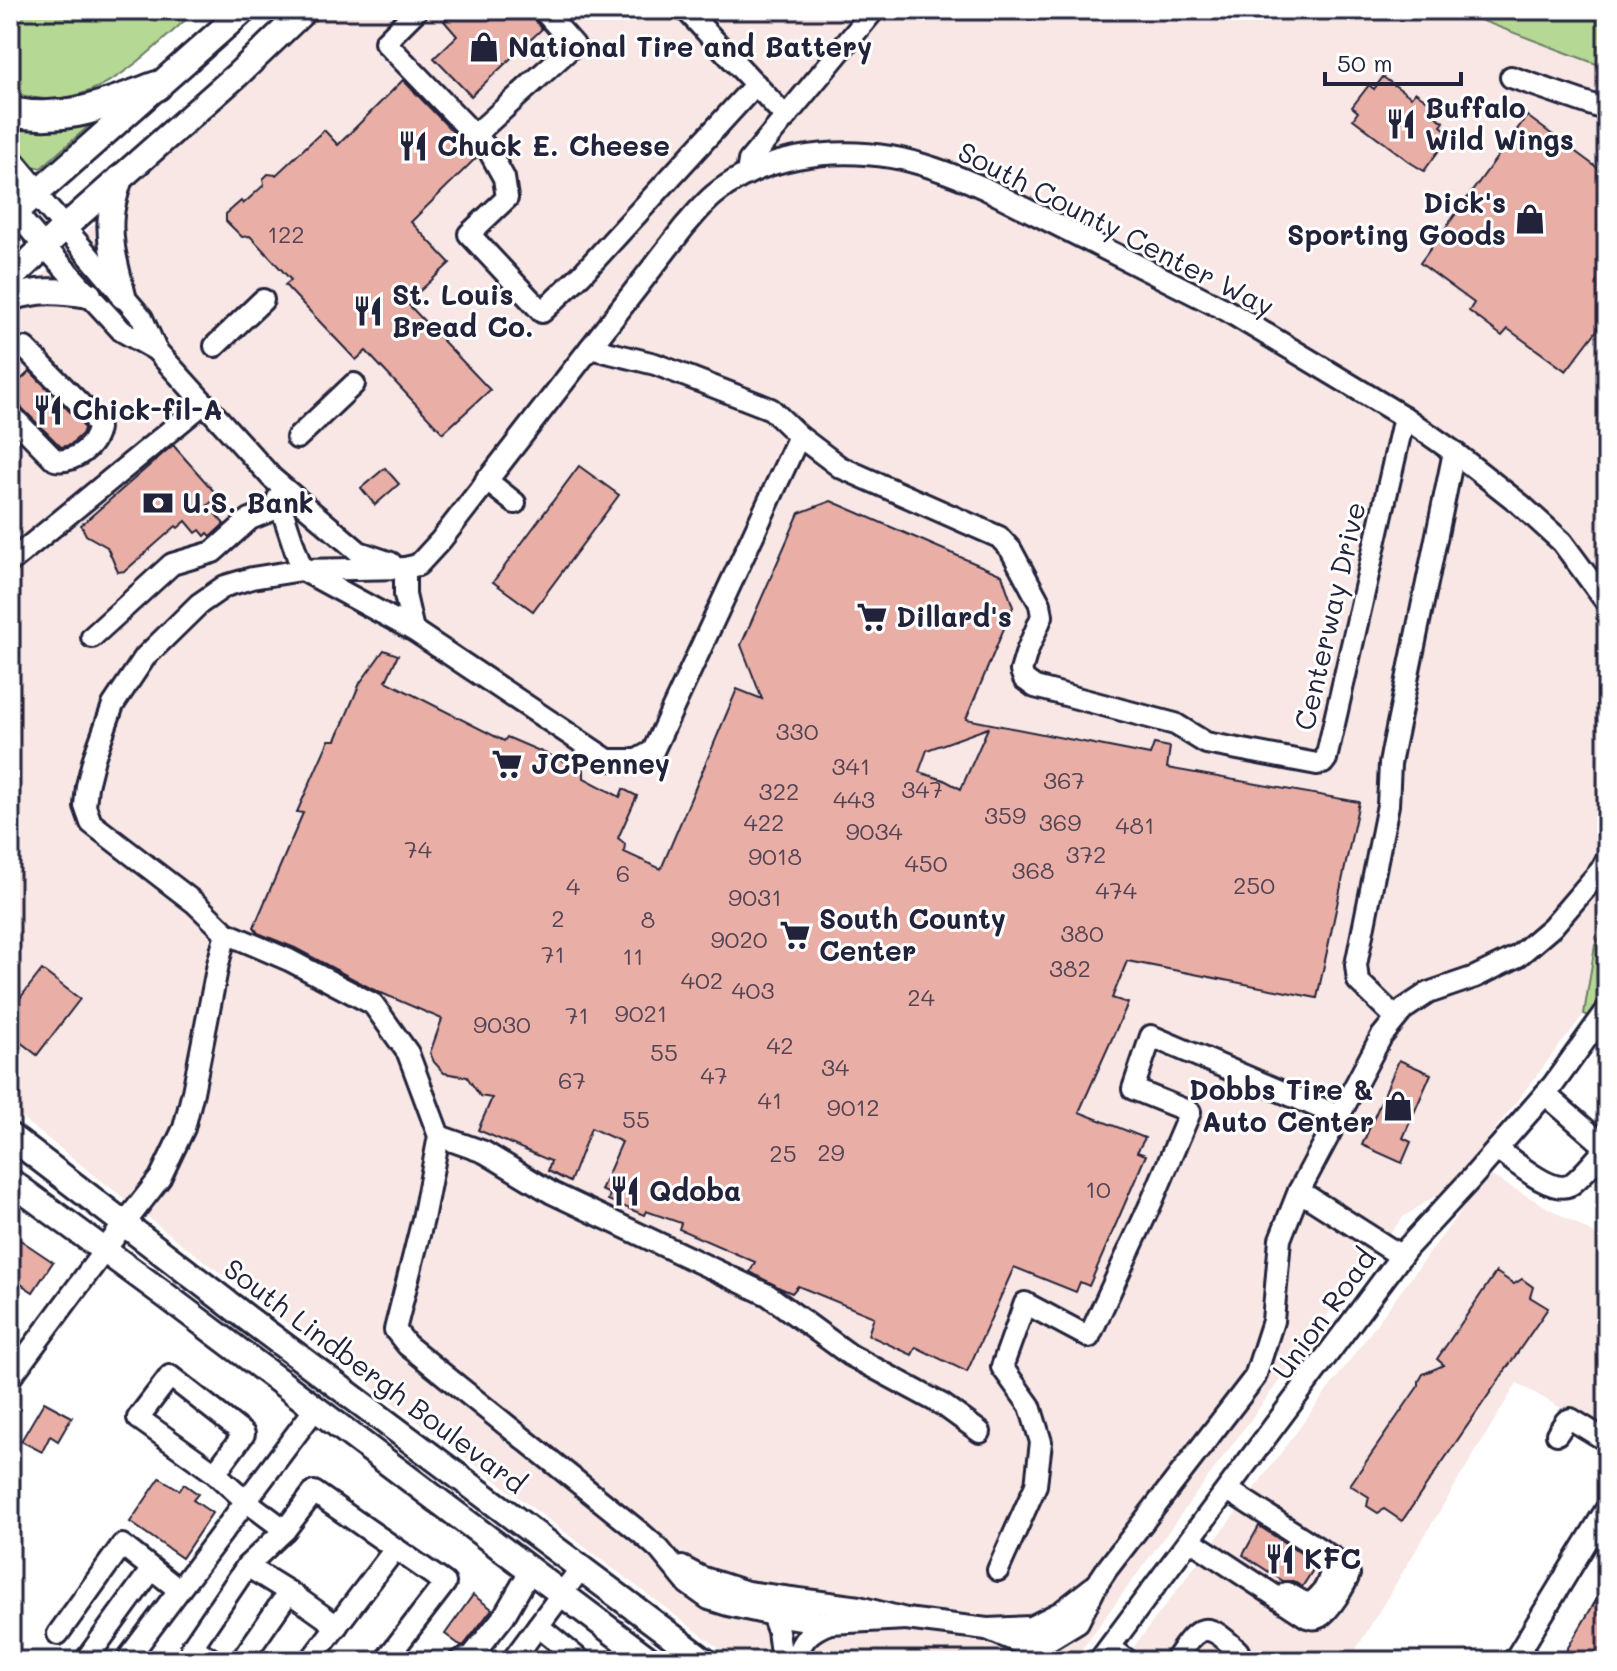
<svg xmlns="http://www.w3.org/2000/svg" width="1617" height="1671" viewBox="0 0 1617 1671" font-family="Mali,sans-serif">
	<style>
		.built { fill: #f8e7e4 }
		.green { fill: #b5d994; stroke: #6c7e68; stroke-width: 2 }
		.building { fill: #e9afa6; stroke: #22223b; stroke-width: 2; fill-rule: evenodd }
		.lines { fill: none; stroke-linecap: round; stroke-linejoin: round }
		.minor-casing { stroke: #22223b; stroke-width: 26 }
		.major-casing { stroke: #22223b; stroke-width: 30 }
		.highway-casing { stroke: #22223b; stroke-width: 34 }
		.minor { stroke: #fff; stroke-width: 20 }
		.major { stroke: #fff; stroke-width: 24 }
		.highway { stroke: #fff; stroke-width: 28 }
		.labels { text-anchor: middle; stroke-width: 6; stroke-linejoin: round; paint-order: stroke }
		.number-label { font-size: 24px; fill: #544556 }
		.poi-label { font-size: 28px; font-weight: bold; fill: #22223b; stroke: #fff; text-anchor: start }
		.street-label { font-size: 28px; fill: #22223b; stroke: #fff }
	</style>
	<rect width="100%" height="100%" fill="#fff"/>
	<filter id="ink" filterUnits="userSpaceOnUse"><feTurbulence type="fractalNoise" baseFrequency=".0125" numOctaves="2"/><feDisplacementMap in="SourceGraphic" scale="16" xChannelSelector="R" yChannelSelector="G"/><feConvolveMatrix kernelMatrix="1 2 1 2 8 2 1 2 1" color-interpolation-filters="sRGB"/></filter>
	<g filter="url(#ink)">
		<g class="built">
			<polygon points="320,10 1454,10 1607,68 1607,927 1595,945 1584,1014 1452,1185 1403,1217 1357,1275 1073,1661 736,1661 186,1247 10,1109 10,308 142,176"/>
			<polygon points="1488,1174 1607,1241 1607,1434 1517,1383 1349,1661 1123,1661 1263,1477"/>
		</g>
		<g class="green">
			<path d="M 10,10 L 197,10 C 153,47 108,100 47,99 C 35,99 22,95 10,93 Z"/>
			<polygon points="1454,10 1607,10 1607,68"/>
			<polygon points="88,120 91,124 41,168 30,165 10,144 10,122"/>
			<polygon points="1607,927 1607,995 1591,1017 1584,1014 1595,945"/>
		</g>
		<g class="building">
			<polygon points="456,10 530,10 533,18 542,29 471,96 434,58 457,36 444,21"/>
			<polygon points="1383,77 1411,97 1415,92 1440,110 1435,116 1444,122 1441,126 1451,134 1424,171 1411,163 1353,119 1358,112 1352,107 1369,85 1374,89"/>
			<polygon points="403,80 477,157 411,222 450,263 407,303 490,390 443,433 366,351 356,360 285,285 291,280 250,236 242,237 226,221 226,214 241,201 243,204 264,185 263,179 268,174 276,175 324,130 338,145"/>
			<polygon points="1527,116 1607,175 1607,317 1566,371 1508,329 1502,336 1469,311 1474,303 1420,263"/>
			<polygon points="30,371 82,424 84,429 82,434 70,445 61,447 19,405 10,401 10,390"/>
			<polygon points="173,445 218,496 208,505 224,524 211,536 208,533 205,536 200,530 196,533 186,521 178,528 176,526 125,571 118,572 107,547 86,535 81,525"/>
			<polygon points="579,466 619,495 533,611 493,582"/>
			<polygon points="385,468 399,484 375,505 361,488"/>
			<path d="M 831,501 L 1002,575 L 1013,607 L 966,719 L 1150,755 L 1154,744 L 1170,747 L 1167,768 L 1359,802 L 1317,998 L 1127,961 L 1112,998 L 1128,1003 L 1079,1112 L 1145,1138 L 1137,1152 L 1146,1155 L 1089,1286 L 1080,1282 L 1076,1292 L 1014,1267 L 967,1372 L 916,1347 L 912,1355 L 868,1335 L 874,1317 L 798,1286 L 792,1293 L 780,1288 L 750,1272 L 755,1262 L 679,1229 L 681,1223 L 646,1211 L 644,1215 L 608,1200 L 610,1194 L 601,1190 L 622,1142 L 591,1128 L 570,1182 L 548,1171 L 551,1161 L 478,1130 L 492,1098 L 480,1096 L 467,1077 L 444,1073 L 434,1062 L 430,1053 L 442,1019 L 372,989 L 295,948 L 258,933 L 254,927 L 303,813 L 297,812 L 329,740 L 336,740 L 360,683 L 384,650 L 398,655 L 386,681 L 504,741 L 507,737 L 584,770 L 584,778 L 620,797 L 623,789 L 637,796 L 618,838 L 625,844 L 624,852 L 661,869 L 737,689 L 762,699 L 741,645 L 799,513 ZM 988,728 L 961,789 L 944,780 L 919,772 L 927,750 Z"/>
			<polygon points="42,970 80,999 37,1055 10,1034 10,1011"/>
			<polygon points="1399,1060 1431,1074 1403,1138 1411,1142 1402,1163 1362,1145"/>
			<polygon points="10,1233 53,1262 33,1292 10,1277"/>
			<polygon points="1496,1272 1514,1284 1522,1279 1533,1287 1530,1297 1548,1308 1402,1521 1384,1509 1378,1513 1367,1506 1369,1497 1350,1485 1419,1385 1419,1381 1423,1374 1444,1365 1437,1359"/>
			<polygon points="44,1402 72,1417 58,1441 50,1436 42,1452 21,1441"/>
			<polygon points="160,1478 180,1490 184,1484 198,1494 193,1500 212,1513 182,1558 130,1522"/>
			<polygon points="1259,1526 1302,1554 1304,1563 1313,1570 1302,1587 1293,1581 1283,1581 1243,1555"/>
			<polygon points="1607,1582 1607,1661 1560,1661"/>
			<polygon points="473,1595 492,1609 464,1645 461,1646 445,1634"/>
		</g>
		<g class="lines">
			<g class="minor-casing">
				<g id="minor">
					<polyline points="417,10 385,42 488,149 504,178 507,198 469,234 542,312 582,274 756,84"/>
					<polyline points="686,10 786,117"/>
					<polyline points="1511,77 1604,109 1607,112"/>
					<polyline points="475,135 574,45 543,10"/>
					<polyline points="747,174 749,161 874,10"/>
					<polyline points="35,193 142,318 156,350 272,478 359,552 391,563"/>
					<polyline points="15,212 44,246 122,331 156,350"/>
					<polyline points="215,346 263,300"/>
					<polyline points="590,348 655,364 771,409 799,436 840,467 999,537 1011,550 1040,604 1042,616 1027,651 1021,671 1024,679 1035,687 1175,724 1206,743 1317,764 1323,763 1326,759 1404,417"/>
					<path d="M 10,414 L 55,460 C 74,463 95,447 98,428 L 93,417 L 25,348"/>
					<polyline points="297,438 354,384"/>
					<polyline points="486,480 515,503"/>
					<polyline points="278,498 302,570"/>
					<polyline points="10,562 204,403"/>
					<polyline points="405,568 405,595 413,630"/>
					<polyline points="306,572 413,630 608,760 637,760 653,751 799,436"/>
					<polyline points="92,637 172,564 213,552 250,519 280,507"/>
					<polyline points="1396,1018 1358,981 1356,965 1388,805 1390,764 1393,748 1454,452"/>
					<polyline points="1545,1094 1607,1148"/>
					<polyline points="439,1136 484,1152 552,1193 768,1295 850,1355 943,1405 980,1432"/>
					<path d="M 1497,1149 C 1513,1160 1551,1195 1570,1185 C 1580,1179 1598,1157 1607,1147"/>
					<polyline points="1401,1256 1299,1191 1381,1037 1404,1009 1428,993 1475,977 1518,956 1552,927 1601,870 1607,859"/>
					<polyline points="10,1378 124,1224 160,1178 184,1128 193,1092 218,964 226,933"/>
					<polyline points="1557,1434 1566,1421 1571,1419 1607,1441"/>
					<polyline points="215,1473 244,1434 170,1376 138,1418 215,1473 246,1501 285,1530 314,1492 445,1583 385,1661"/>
					<path d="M 1190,1540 L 1307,1617 C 1312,1618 1314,1620 1319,1617 C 1329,1612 1346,1584 1349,1574 L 1344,1565 L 1228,1490"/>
					<polyline points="247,1566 289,1592 337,1626"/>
					<polyline points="682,1567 701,1577 747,1592 859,1607 906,1619 987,1629 1031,1627 1061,1612 1093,1587"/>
					<polyline points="998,1570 1036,1485 1041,1442 1030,1406 1002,1367 1025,1303 1089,1337 1152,1201 1190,1112 1133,1089 1151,1036 1339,1116"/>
					<path d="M 1287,1593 L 1303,1602 L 1311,1603 C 1323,1594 1327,1587 1331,1572 L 1326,1563 L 1315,1556"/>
					<polyline points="769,1607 778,1631 782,1661"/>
					<path d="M 906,1619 L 830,1623 L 773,1615 L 728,1605 L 709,1599 L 688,1584 L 659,1549 L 642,1534 L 407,1345 L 395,1330 L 423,1219 L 439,1136 L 408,1053 L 373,1004 L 289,960 L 226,933 L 195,903 L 91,823 L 85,806 L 87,786 L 94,758 L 113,705 L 145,657 L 199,604 L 225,586 L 252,578 L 302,570 L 405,568 L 418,565 L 441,540 L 684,227 C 694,216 703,204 714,195 C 761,156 832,147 891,157 C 920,162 957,176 984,188 L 1226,310 L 1404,417 L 1454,452 L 1520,504 L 1562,542 L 1607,603"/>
					<polyline points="538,1626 581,1661"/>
					<polyline points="987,1629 1018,1642 1050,1639 1078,1622 1097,1584 1107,1569 1255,1377 1273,1321 1280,1239 1299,1191"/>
					<polyline points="58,1634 122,1545 179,1590"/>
					<polyline points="1110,1647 1128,1661"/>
					<polyline points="85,1661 152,1569"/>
					<polyline points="126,1661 315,1409"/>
					<polyline points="214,1661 192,1647 247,1566 285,1530"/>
					<polyline points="241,1661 289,1592"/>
					<polyline points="310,1661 395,1549"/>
					<polyline points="459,1661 472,1656 504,1616 530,1571"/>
					<polyline points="512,1661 581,1568"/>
					<path d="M 794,1661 C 802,1640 808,1631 830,1623"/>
					<polyline points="1099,1661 1407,1248 1469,1181 1553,1085 1607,1010"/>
					<path d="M 1174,1661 C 1183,1650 1195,1624 1212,1631 C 1221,1634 1231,1645 1238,1651 L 1239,1661"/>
					<polyline points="1514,1661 1607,1508"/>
				</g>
			</g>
			<g class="major-casing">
				<g id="major">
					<path d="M 120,178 C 116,191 112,203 111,215 C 108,243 117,270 123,296"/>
					<polyline points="10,217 244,10"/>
					<polyline points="10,279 65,227 237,75 305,10"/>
					<path d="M 10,298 C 39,289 59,290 89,295"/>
					<polyline points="10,1136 247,1318 705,1661"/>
					<polyline points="10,1181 165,1295 651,1661"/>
				</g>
			</g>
			<g class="highway-casing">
				<g id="highway">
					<path d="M 10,112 C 67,123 104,105 157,86"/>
					<polyline points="10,163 35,193"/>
				</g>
			</g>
			<use href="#minor" class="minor"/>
			<use href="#major" class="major"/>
			<use href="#highway" class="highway"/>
		</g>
	</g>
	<defs>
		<g id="shop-bare" transform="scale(2.4)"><path d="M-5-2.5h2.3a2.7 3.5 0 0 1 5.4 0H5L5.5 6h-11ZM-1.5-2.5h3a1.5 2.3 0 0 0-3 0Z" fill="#22223b" stroke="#fff" stroke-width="2.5" paint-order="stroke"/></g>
		<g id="restaurant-bare" transform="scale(2.4)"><path d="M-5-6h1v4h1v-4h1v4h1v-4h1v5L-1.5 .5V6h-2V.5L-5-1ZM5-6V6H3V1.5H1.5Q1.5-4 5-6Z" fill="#22223b" stroke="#fff" stroke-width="2.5" paint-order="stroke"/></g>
		<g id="bank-bare" transform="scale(2.4)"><path d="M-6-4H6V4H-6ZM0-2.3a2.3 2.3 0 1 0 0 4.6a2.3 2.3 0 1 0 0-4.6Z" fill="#22223b" stroke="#fff" stroke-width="2.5" paint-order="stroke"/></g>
		<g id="supermarket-bare" transform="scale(2.4)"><path d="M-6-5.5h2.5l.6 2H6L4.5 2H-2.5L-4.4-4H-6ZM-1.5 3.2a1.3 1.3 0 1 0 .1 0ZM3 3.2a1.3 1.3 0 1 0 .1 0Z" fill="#22223b" stroke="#fff" stroke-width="2.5" paint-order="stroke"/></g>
	</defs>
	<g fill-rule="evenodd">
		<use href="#shop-bare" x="484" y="47"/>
		<use href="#restaurant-bare" x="1401" y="124"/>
		<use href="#restaurant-bare" x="413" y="146"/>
		<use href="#shop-bare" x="1530" y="219"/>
		<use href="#restaurant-bare" x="368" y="311"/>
		<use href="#restaurant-bare" x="48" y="410"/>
		<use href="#bank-bare" x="158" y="503"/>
		<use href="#supermarket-bare" x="872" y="617"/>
		<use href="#supermarket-bare" x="507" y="764"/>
		<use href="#supermarket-bare" x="795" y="935"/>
		<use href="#shop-bare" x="1398" y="1106"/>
		<use href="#restaurant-bare" x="625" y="1191"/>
		<use href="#restaurant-bare" x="1280" y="1559"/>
	</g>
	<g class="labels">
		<g class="number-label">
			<text x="286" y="243">122</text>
			<text x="797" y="740">330</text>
			<text x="851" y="775">341</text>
			<text x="1064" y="789">367</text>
			<text x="922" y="798">347</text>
			<text x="779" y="800">322</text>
			<text x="854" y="808">443</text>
			<text x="1005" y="824">359</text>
			<text x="764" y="831">422</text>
			<text x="1060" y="831">369</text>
			<text x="1135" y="834">481</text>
			<text x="874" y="840">9034</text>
			<text x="418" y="858">74</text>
			<text x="1086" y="863">372</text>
			<text x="775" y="865">9018</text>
			<text x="926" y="872">450</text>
			<text x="1033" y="879">368</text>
			<text x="623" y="882">6</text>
			<text x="1254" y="894">250</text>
			<text x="573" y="895">4</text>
			<text x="1116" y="899">474</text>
			<text x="755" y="906">9031</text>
			<text x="558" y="927">2</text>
			<text x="648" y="928">8</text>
			<text x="1082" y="942">380</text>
			<text x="739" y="948">9020</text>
			<text x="553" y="963">71</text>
			<text x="633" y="965">11</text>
			<text x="1070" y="977">382</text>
			<text x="702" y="989">402</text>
			<text x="753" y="999">403</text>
			<text x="921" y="1006">24</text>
			<text x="641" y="1022">9021</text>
			<text x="577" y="1024">71</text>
			<text x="502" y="1033">9030</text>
			<text x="780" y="1054">42</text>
			<text x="664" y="1061">55</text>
			<text x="835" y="1076">34</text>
			<text x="714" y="1084">47</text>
			<text x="572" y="1089">67</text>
			<text x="770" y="1109">41</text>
			<text x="853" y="1116">9012</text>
			<text x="636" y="1128">55</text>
			<text x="831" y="1161">29</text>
			<text x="783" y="1162">25</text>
			<text x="1098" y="1198">10</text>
		</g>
		<g class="poi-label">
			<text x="508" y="57">National Tire and Battery</text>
			<text x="1425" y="118">Buffalo<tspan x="1425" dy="32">Wild Wings</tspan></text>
			<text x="437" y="156">Chuck E. Cheese</text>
			<text x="1506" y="213" text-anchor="end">Dick's<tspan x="1506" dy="32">Sporting Goods</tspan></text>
			<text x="392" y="305">St. Louis<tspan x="392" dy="32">Bread Co.</tspan></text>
			<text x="72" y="420">Chick-fil-A</text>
			<text x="182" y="513">U.S. Bank</text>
			<text x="896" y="627">Dillard's</text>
			<text x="531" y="774">JCPenney</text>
			<text x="819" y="929">South County<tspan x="819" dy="32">Center</tspan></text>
			<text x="1374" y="1100" text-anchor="end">Dobbs Tire &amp;<tspan x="1374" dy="32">Auto Center</tspan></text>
			<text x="649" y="1201">Qdoba</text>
			<text x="1304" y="1569">KFC</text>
		</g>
		<g class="street-label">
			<text transform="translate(1116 229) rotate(27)" y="10">South County Center Way</text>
			<text transform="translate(1330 616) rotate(-77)" y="10">Centerway Drive</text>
			<text transform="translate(1324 1314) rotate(-54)" y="10">Union Road</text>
			<text transform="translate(375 1376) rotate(37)" y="10">South Lindbergh Boulevard</text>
		</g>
	</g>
	<rect width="1617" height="1671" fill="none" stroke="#fff" stroke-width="40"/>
	<rect x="20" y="20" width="1577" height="1631" fill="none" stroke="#22223b" stroke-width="3" filter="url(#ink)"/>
	<path d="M1325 72v12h136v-12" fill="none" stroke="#22223b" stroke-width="4"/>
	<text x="1337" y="72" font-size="24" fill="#22223b" stroke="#ffffff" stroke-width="6" paint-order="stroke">50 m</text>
</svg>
